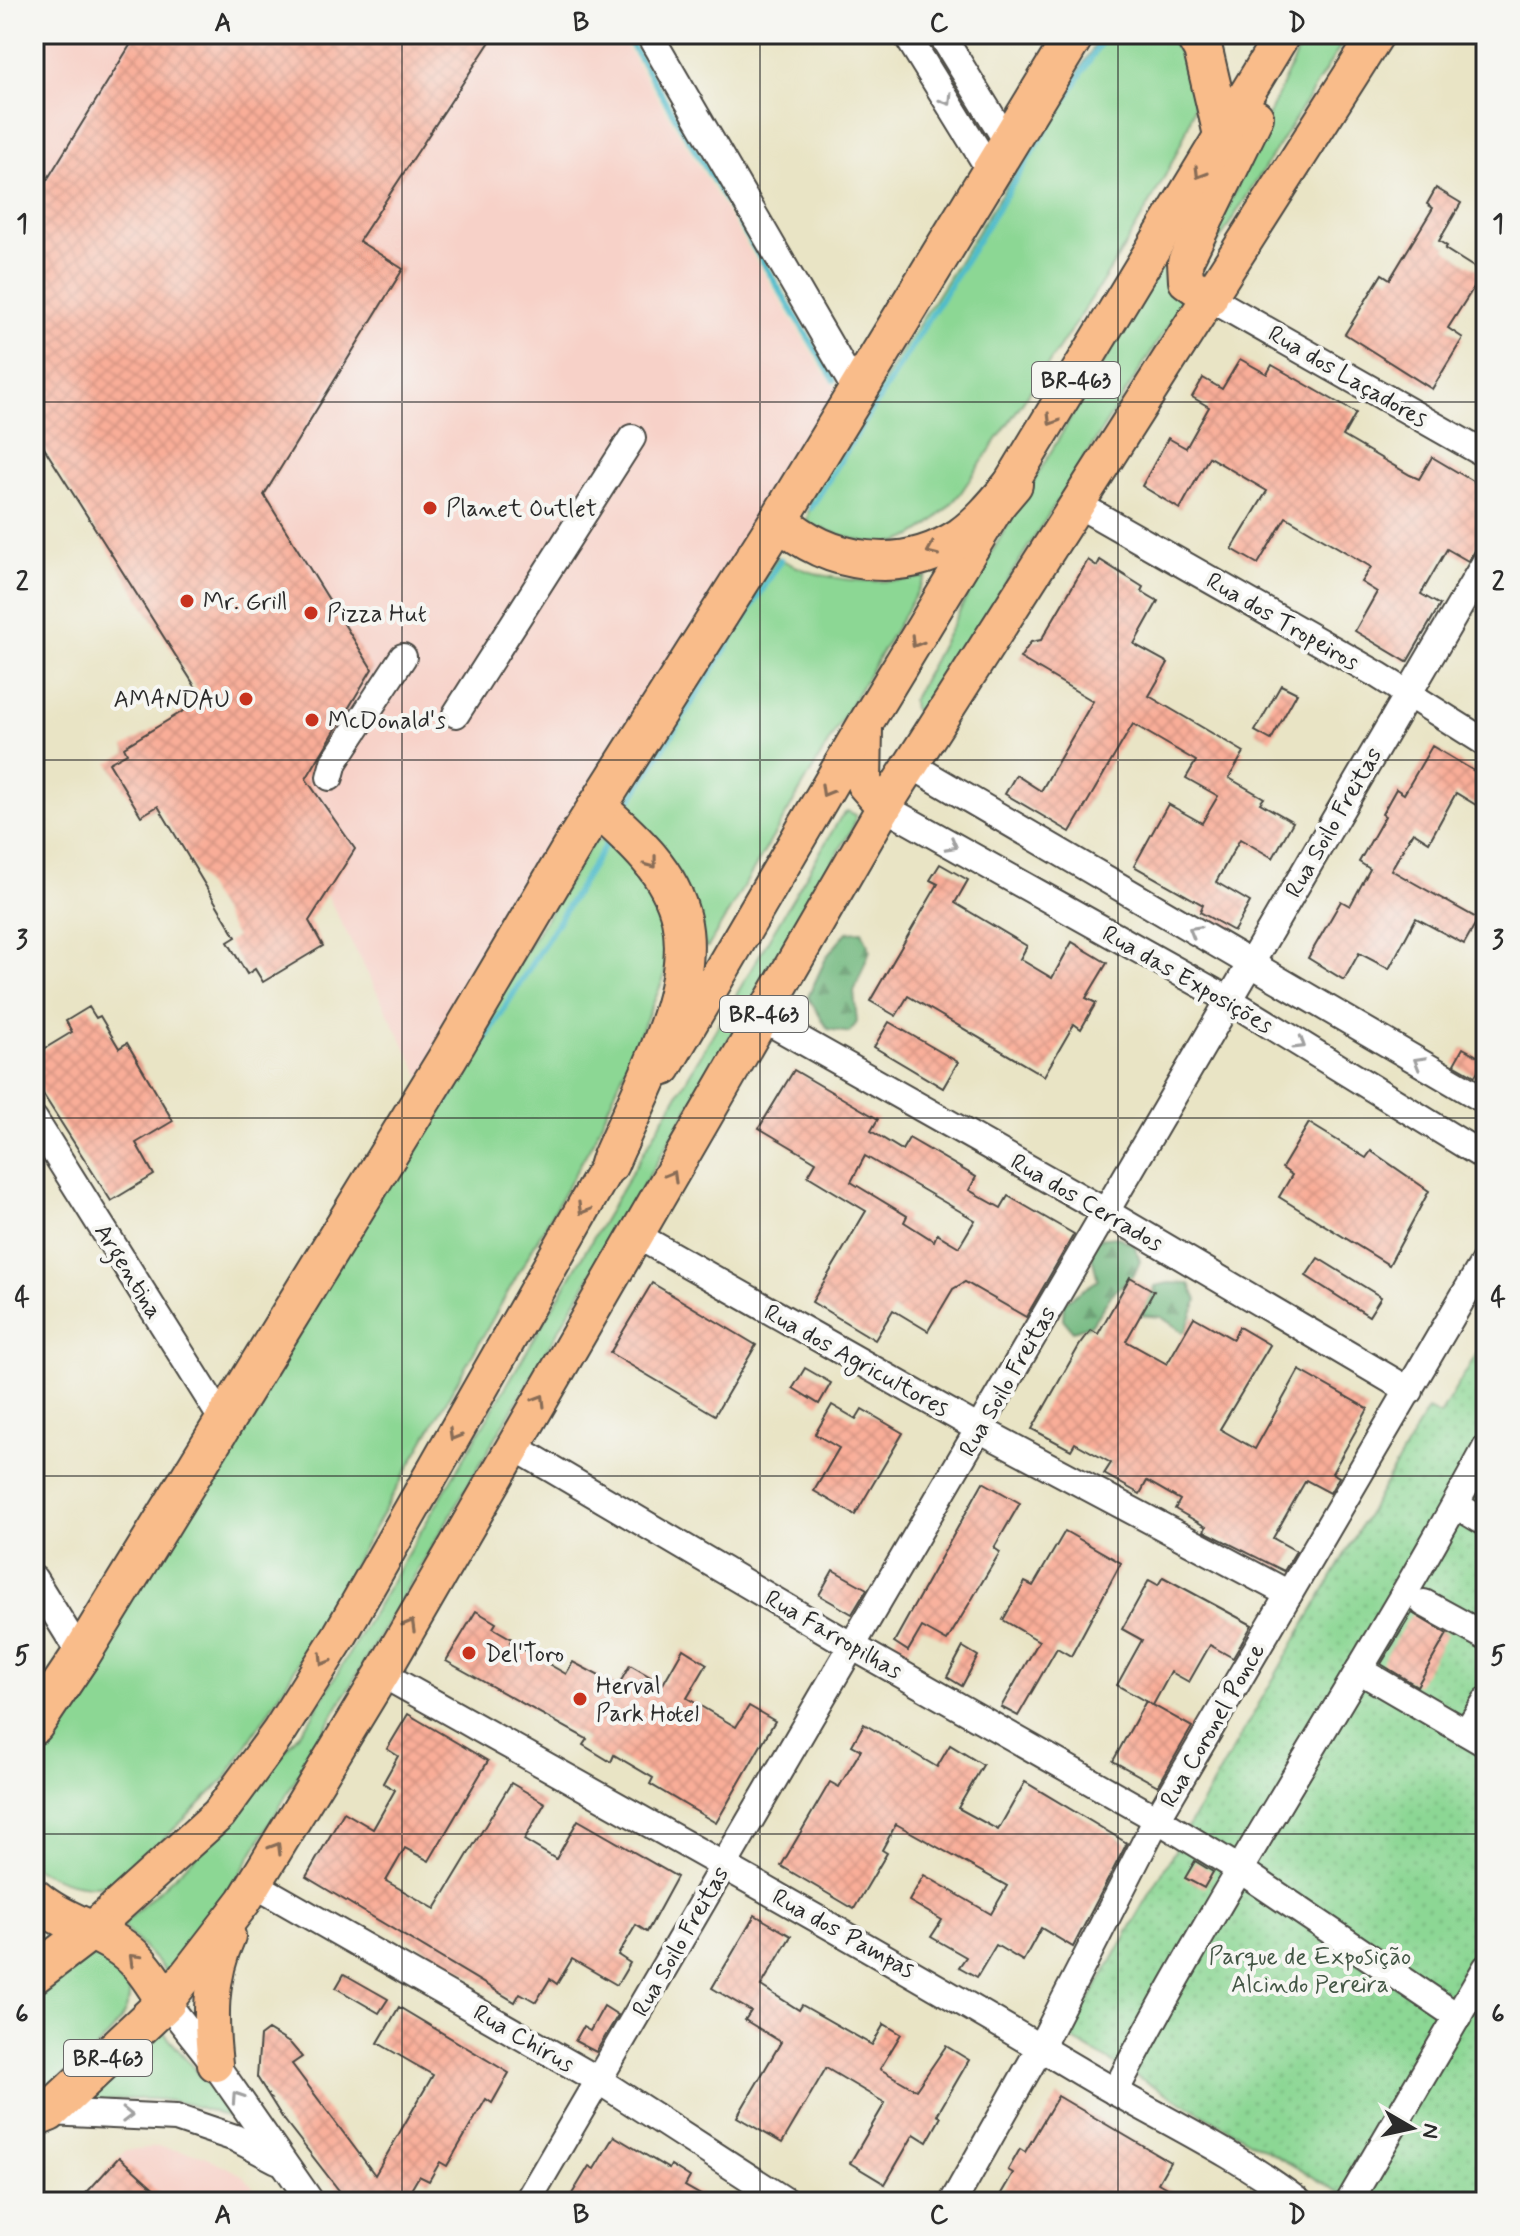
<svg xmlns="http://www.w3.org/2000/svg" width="1520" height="2236" viewBox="0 0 1520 2236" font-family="Mynerve,sans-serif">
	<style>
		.built { fill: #f7d1c8 }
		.grass { fill: #8cd794; stroke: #5c8160; stroke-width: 2 }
		.forest { fill: url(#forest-firs); stroke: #4e7254; stroke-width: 2 }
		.park { fill: url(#park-dots); stroke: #5c8160; stroke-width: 2 }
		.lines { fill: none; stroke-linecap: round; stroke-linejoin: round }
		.stream { stroke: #4fbbca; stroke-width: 6 }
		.building { fill: url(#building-cross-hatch); fill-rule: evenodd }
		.minor-casing { stroke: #484742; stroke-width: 30 }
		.major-casing { stroke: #484742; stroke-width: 38 }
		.highway-casing { stroke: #484742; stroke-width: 42 }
		.minor { stroke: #fff; stroke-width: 26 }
		.major { stroke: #f9bc8a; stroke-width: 34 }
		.highway { stroke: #f9bc8a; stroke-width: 38 }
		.oneway { stroke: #a0a0a0 }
		.oneway2 { stroke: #886c56 }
		.grid { fill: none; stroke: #2b2b2b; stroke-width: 2; stroke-opacity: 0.55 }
		.poi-dot { fill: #c8321e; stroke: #f6f6f2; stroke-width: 3 }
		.labels { text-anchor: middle; stroke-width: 8; stroke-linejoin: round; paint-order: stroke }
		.shield { fill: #f6f6f2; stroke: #686867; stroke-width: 2 }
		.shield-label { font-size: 22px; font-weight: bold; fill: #2b2b2b }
		.street-label { font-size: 24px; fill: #2b2b2b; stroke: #f6f6f2 }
		.poi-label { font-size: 24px; fill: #2b2b2b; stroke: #f6f6f2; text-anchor: start }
		.park-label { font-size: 24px; fill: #435645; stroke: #f6f6f2 }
		.neatline { fill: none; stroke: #2b2b2b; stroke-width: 3 }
		.grid-label { font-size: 26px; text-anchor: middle; font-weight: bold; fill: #2b2b2b }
	</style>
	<defs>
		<pattern id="forest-firs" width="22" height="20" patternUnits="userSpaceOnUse" patternTransform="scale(2)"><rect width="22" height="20" fill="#71b87e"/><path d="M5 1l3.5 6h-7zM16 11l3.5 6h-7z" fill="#5d9667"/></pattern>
		<pattern id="park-dots" width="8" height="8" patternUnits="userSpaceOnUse" patternTransform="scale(2)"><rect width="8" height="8" fill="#8cd794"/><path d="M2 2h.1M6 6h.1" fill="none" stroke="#79b980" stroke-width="1.8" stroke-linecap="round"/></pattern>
		<pattern id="building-cross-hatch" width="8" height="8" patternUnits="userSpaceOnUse" patternTransform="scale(2)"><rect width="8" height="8" fill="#f9ad98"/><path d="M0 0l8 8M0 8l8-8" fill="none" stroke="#d69583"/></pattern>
	</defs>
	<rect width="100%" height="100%" fill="#f6f6f2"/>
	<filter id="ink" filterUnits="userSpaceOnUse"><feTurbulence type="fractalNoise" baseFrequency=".0125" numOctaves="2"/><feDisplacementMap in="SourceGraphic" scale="16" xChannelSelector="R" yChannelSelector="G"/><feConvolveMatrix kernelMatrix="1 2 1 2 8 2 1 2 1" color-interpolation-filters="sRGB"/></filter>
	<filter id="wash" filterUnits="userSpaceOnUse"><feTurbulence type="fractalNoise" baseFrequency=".006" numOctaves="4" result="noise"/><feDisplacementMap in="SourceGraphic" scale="32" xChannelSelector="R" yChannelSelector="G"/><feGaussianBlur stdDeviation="1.8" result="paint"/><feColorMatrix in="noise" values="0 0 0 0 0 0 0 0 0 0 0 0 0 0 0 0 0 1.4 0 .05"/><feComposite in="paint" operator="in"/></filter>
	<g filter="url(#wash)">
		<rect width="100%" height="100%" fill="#e9e4c5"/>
		<g class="built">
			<polygon points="34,34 619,34 822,370 845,399 423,1081 326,893 34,432"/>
			<polygon points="159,2147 203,2155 244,2176 265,2202 76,2202 126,2150"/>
		</g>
		<g class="grass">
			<path d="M 1102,34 L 1167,34 C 1178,52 1194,72 1195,94 C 1199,157 1004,427 960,494 C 902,559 883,551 807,523 L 810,497 Z"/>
			<polygon points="1305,34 1348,34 1197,276"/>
			<polygon points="1230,139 1168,263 1169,279 1184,300 926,709 921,712 913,709 912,701 980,572 1154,277"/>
			<path d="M 777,557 C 821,583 877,585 926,577 L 708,947 L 705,947 L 699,917 L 629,816 L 627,790 Z"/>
			<polygon points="847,811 856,815 853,827 242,1871 166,1972 122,1925 210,1843 310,1720 840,818"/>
			<path d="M 610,839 L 623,847 L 670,923 L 664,978 L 595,1138 L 285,1686 L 225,1779 L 122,1880 C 92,1893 61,1883 34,1867 L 34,1751 L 593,842 Z"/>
			<path d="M 91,1957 C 107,1959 118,1965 126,1980 C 147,2021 63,2075 34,2098 L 34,1992 L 82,1959 Z"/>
			<path d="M 160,2028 L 240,2123 C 181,2096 144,2094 80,2105 Z"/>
		</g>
		<g class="forest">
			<polygon points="862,931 870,950 854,992 857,1022 850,1033 828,1029 808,997 827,956 847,932"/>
			<polygon points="1118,1237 1134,1245 1140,1261 1134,1275 1112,1294 1091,1325 1073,1331 1063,1319 1064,1302 1098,1280 1090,1249 1095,1239"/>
			<polygon points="1169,1283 1190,1284 1197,1300 1185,1333 1161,1317 1139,1315 1132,1306 1151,1297 1154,1286"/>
		</g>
		<polygon class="park" points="1486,1338 1486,2202 1357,2202 1068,2037 1428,1409 1440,1415"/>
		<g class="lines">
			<g class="stream">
				<polyline points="625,34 834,380"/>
				<polyline points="811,508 1106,34"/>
				<polyline points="632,798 781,560"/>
				<polyline points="447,1101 606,844"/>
			</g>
		</g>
		<g id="blocks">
			<g class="building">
				<polygon points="137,34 495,34 359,241 403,269 264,495 372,669 306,779 355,849 309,921 323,946 263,982 255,969 247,974 228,942 236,937 158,806 141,816 109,763 127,753 124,747 203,699 34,432 34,201"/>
				<polygon points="1436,188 1461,203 1439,241 1447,246 1445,249 1483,273 1448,328 1463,338 1432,389 1345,334 1382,274 1390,279 1433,208 1427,204"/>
				<polygon points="1240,359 1267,374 1272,365 1356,413 1343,436 1410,475 1419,479 1432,457 1486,489 1486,530 1468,561 1447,549 1421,594 1440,605 1407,662 1355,631 1377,592 1361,582 1371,567 1286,517 1258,564 1232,549 1267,491 1209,457 1180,509 1142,486 1168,438 1186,448 1209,407 1192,397 1203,378 1222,389"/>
				<polygon points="1088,560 1097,566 1100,560 1143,587 1141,591 1158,601 1134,644 1168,663 1149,696 1244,752 1229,778 1264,798 1260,803 1293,822 1273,858 1240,839 1216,882 1250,902 1234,931 1200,912 1203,905 1134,866 1168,804 1202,823 1218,796 1186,778 1196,761 1133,724 1070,832 1005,794 1016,775 1041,791 1093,701 1020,658 1031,642 1041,640"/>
				<polygon points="1281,685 1297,693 1271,740 1255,731"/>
				<polygon points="1432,746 1486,778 1486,811 1456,793 1429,842 1413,832 1391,870 1478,919 1464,944 1416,918 1389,969 1359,953 1344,980 1308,958 1341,901 1350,906 1370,869 1359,862 1385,816 1382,814 1396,789 1404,794"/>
				<polygon points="940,864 968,880 955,903 1027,946 1020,959 1052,978 1072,942 1107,963 1086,998 1096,1003 1081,1029 1074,1024 1044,1076 908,996 896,1016 870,1001 938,884 930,880"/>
				<polygon points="89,1007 96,1018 100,1016 119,1048 127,1043 173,1121 136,1143 154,1175 111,1201 34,1080 34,1055 72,1032 66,1021"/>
				<polygon points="889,1022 958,1062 943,1088 874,1047"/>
				<polygon points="1463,1048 1484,1060 1475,1076 1454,1064"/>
				<path d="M 794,1070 L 878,1119 L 871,1131 L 902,1150 L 909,1138 L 976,1177 L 969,1190 L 1001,1208 L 1008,1196 L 1074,1234 L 1026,1317 L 965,1282 L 953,1289 L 928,1331 L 893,1310 L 875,1340 L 812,1302 L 866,1211 L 808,1176 L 816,1162 L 759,1128 ZM 865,1156 L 975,1220 L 959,1247 L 937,1234 L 934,1241 L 904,1222 L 907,1216 L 851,1182 Z"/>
				<polygon points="1309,1123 1366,1158 1371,1151 1429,1191 1389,1265 1279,1197 1292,1175 1282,1168"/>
				<polygon points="1318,1258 1381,1297 1369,1316 1306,1276"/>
				<polygon points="1130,1277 1154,1291 1126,1341 1167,1364 1194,1317 1233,1339 1239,1327 1270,1345 1220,1429 1255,1449 1299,1370 1368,1409 1332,1473 1339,1477 1330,1493 1306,1480 1273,1538 1296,1551 1284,1571 1204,1531 1206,1527 1175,1509 1180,1500 1147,1481 1140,1494 1104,1474 1111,1463 1075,1443 1071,1450 1032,1429 1079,1346 1091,1330 1098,1334"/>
				<polygon points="652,1283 756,1345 715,1415 610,1353"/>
				<polygon points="805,1368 831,1383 819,1404 793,1388"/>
				<polygon points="832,1405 856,1419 862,1409 903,1433 855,1515 814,1491 839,1448 815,1434"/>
				<polygon points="983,1482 1020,1503 994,1548 1000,1552 947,1641 922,1627 908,1651 894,1642"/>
				<polygon points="1065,1531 1121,1563 1071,1656 1057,1648 1018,1716 1001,1707 1039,1641 1003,1620 1025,1582 1033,1586"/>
				<polygon points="833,1570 867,1589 852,1614 819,1595"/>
				<polygon points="1163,1577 1252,1625 1233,1658 1210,1645 1189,1682 1171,1672 1153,1705 1192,1727 1158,1786 1113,1761 1146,1701 1152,1705 1117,1685 1142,1640 1122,1629 1149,1580 1158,1585"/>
				<polygon points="476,1611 496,1623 493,1628 512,1639 510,1642 566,1674 573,1662 618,1686 630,1665 663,1684 683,1649 707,1664 687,1698 736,1727 749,1706 775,1721 716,1823 650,1784 653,1778 614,1755 611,1762 583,1745 587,1739 446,1661"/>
				<polygon points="1412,1613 1447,1634 1417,1686 1381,1664"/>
				<polygon points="963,1647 978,1656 962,1686 947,1677"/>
				<polygon points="408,1714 488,1761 429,1861 405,1848 386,1881 435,1909 511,1783 545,1803 524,1840 556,1859 578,1820 677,1877 647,1932 636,1925 618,1955 630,1963 617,1985 572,1959 557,1984 550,1979 536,2002 520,1993 515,2002 306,1877 344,1812 373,1829 395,1790 383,1783 398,1756 387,1749"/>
				<polygon points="864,1724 937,1767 950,1745 983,1765 958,1808 998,1830 1025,1782 1127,1843 1073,1947 1041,1928 1023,1961 996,1945 977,1977 959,1967 966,1957 931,1937 942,1920 909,1901 924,1875 991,1914 1007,1886 896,1824 882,1850 887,1853 854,1909 781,1866 830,1782 839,1787 861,1750 852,1745"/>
				<polygon points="1195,1861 1213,1872 1204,1888 1185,1878"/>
				<polygon points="755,1915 791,1936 761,1986 799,2010 802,2005 872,2045 884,2024 901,2034 880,2069 916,2090 946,2046 969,2060 937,2115 941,2117 927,2142 914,2134 885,2184 850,2163 885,2103 826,2068 782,2143 737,2117 781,2042 745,2020 751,2011 712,1988"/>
				<polygon points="344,1974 388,1999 379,2013 336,1988"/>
				<polygon points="604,2006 618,2015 596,2052 575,2041 583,2027 590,2031"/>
				<polygon points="399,2007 509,2073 492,2103 486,2099 447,2166 440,2162 429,2181 419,2176 404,2202 348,2202 282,2117 257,2077 260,2036 268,2030 291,2044 302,2057 292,2064 375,2175 433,2075 378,2043"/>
				<polygon points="1058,2096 1170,2162 1158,2183 1191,2202 996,2202 1013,2173 1008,2170 1020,2149 1025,2152"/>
				<polygon points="614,2136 669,2169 671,2165 690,2177 685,2186 713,2202 567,2202 589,2166 594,2169"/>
				<polygon points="119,2157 169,2202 78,2202"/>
			</g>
		</g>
	</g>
	<g filter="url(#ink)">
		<use href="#blocks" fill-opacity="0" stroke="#484742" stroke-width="2"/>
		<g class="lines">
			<g class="minor-casing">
				<g id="minor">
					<polyline points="649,34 857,392"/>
					<polyline points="906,34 991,172"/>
					<polyline points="941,34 1008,143"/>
					<polyline points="1210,298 1486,455"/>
					<polyline points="1077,504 1378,675 1486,743"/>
					<polyline points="456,714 632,438"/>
					<polyline points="911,765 1486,1101"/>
					<polyline points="330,777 334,762 403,657"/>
					<polyline points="884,807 1229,1000 1486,1158"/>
					<polyline points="762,1018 1106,1212 1410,1391"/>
					<polyline points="34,1119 224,1422"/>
					<polyline points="638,1236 979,1429 1289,1594"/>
					<polyline points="513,1446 852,1646 1157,1819 1239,1869 1458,2017"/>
					<polyline points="1456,1505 1486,1523"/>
					<polyline points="34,1579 81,1655"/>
					<polyline points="1424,1603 1486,1637"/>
					<polyline points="1359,1670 1486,1744"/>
					<path d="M 382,1674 C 614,1804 847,1933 1076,2069 C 1150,2114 1230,2149 1299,2202"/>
					<polyline points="1466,1732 1486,1701"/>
					<polyline points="254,1884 598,2080 787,2202"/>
					<polyline points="166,2002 215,2064 311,2202"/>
					<path d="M 1115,2092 C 1229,1872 1369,1666 1486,1448"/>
					<polyline points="49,2112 176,2118 235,2138 277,2160"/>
					<polyline points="527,2202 1486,561"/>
					<polyline points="953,2202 1040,2048 1157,1819 1486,1258"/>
					<polyline points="1349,2202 1486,1968"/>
				</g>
			</g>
			<g class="major-casing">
				<g id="major">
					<polyline points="1210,298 1186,281 1185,262 1256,117"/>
					<polyline points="865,728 864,784 884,807"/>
					<polyline points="664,1068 865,724 1283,34"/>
					<polyline points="89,1932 219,1814 279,1732 340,1635 621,1142"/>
					<polyline points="166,2002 244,1901 382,1674 884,807 1377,34"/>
					<path d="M 215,2064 C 210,2019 209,1978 228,1936"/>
				</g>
			</g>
			<g class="highway-casing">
				<g id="highway">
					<polyline points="1194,34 1203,50 1223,135"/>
					<path d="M 779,520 C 829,565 902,576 961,537 C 981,523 997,503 1013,484"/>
					<path d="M 597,807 C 631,837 671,872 681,919 C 698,993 637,1096 609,1164"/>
					<polyline points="34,1725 81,1655 448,1057 575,842 779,520 1075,34"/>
					<path d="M 34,1898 C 60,1921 94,1928 122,1948 C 142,1962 154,1983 166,2002 L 49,2112 L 34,2118"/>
					<polyline points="34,1974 89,1932"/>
				</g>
			</g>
			<use href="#minor" class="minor"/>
			<use href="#major" class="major"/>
			<use href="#highway" class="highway"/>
		</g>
		<defs><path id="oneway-chevron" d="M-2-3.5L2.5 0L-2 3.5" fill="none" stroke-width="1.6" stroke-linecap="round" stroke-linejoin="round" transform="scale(2)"/></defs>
		<g class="oneway">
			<use href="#oneway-chevron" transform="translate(947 100) rotate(58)"/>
			<use href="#oneway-chevron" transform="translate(952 845) rotate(29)"/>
			<use href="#oneway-chevron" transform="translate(1194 931) rotate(-150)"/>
			<use href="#oneway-chevron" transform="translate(1300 1044) rotate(32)"/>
			<use href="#oneway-chevron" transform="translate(1419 1062) rotate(-150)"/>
			<use href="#oneway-chevron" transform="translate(237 2097) rotate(-124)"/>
			<use href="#oneway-chevron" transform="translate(127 2115) rotate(1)"/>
		</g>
		<g class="oneway2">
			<use href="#oneway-chevron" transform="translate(1200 173) rotate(121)"/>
			<use href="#oneway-chevron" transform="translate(1052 420) rotate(121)"/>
			<use href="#oneway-chevron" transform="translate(932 550) rotate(157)"/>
			<use href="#oneway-chevron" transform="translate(916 642) rotate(122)"/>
			<use href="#oneway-chevron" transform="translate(826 791) rotate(120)"/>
			<use href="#oneway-chevron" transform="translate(652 863) rotate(52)"/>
			<use href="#oneway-chevron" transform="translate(672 1176) rotate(-60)"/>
			<use href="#oneway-chevron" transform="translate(583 1209) rotate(120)"/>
			<use href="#oneway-chevron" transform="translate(540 1400) rotate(-59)"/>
			<use href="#oneway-chevron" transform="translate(454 1435) rotate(120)"/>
			<use href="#oneway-chevron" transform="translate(410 1625) rotate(-60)"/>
			<use href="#oneway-chevron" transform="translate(324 1660) rotate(122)"/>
			<use href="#oneway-chevron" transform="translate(276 1848) rotate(-59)"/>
			<use href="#oneway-chevron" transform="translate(134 1959) rotate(-136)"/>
		</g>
	</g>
	<path class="grid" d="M 402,34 L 402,2202M 760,34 L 760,2202M 1118,34 L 1118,2202M 34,402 L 1486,402M 34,760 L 1486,760M 34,1118 L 1486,1118M 34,1476 L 1486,1476M 34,1834 L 1486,1834"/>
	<g class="poi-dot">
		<circle cx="430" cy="508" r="8"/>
		<circle cx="187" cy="601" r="8"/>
		<circle cx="311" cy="613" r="8"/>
		<circle cx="246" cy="699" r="8"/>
		<circle cx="312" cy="720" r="8"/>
		<circle cx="469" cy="1653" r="8"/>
		<circle cx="580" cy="1699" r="8"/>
	</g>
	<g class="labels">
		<g class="shield">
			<rect x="1032" y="362" width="88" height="36" rx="6"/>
			<rect x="720" y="996" width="88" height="36" rx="6"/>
			<rect x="64" y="2040" width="88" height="36" rx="6"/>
		</g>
		<g class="shield-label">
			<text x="1076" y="388">BR-463</text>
			<text x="764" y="1022">BR-463</text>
			<text x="108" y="2066">BR-463</text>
		</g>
		<g class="street-label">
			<text transform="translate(1348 376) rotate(30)" y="8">Rua dos Laçadores</text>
			<text transform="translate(1283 621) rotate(30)" y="8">Rua dos Tropeiros</text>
			<text transform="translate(1333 822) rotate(-60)" y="8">Rua Soilo Freitas</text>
			<text transform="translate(1188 979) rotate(30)" y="8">Rua das Exposições</text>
			<text transform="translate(1087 1202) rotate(30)" y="8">Rua dos Cerrados</text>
			<text transform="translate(129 1271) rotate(58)" y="8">Argentina</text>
			<text transform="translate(857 1360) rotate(29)" y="8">Rua dos Agricultores</text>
			<text transform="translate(1007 1381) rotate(-60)" y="8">Rua Soilo Freitas</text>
			<text transform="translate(834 1634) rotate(30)" y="8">Rua Farropilhas</text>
			<text transform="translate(1212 1725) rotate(-60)" y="8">Rua Coronel Ponce</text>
			<text transform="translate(844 1933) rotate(29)" y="8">Rua dos Pampas</text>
			<text transform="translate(680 1941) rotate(-60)" y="8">Rua Soilo Freitas</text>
			<text transform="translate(524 2038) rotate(30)" y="8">Rua Chirus</text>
		</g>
		<g class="poi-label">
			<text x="446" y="516">Planet Outlet</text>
			<text x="203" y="609">Mr. Grill</text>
			<text x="327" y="621">Pizza Hut</text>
			<text x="230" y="707" text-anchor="end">AMANDAU</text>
			<text x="328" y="728">McDonald's</text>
			<text x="485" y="1661">Del'Toro</text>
			<text x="596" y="1693">Herval<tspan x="596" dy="28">Park Hotel</tspan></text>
		</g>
		<g class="park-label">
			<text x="1310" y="1964">Parque de Exposição<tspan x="1310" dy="28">Alcindo Pereira</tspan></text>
		</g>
	</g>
	<rect width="1520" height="2236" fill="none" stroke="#f6f6f2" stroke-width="88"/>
	<g transform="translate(1412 2128) rotate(99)" stroke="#f6f6f2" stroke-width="6" paint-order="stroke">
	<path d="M0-6L14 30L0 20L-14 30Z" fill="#2b2b2b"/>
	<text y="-12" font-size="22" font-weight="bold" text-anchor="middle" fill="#2b2b2b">N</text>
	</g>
	<rect x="44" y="44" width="1432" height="2148" class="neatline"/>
	<g class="grid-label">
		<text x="223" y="31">A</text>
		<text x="581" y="31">B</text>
		<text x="939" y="31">C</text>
		<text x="1297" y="31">D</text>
		<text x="22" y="232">1</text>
		<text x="1498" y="232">1</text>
		<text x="22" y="590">2</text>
		<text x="1498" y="590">2</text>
		<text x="22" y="948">3</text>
		<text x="1498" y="948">3</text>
		<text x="22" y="1306">4</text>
		<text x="1498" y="1306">4</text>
		<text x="22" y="1664">5</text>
		<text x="1498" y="1664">5</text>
		<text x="22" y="2022">6</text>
		<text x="1498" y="2022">6</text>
		<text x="223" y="2223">A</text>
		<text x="581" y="2223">B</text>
		<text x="939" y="2223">C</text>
		<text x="1297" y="2223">D</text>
	</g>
</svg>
